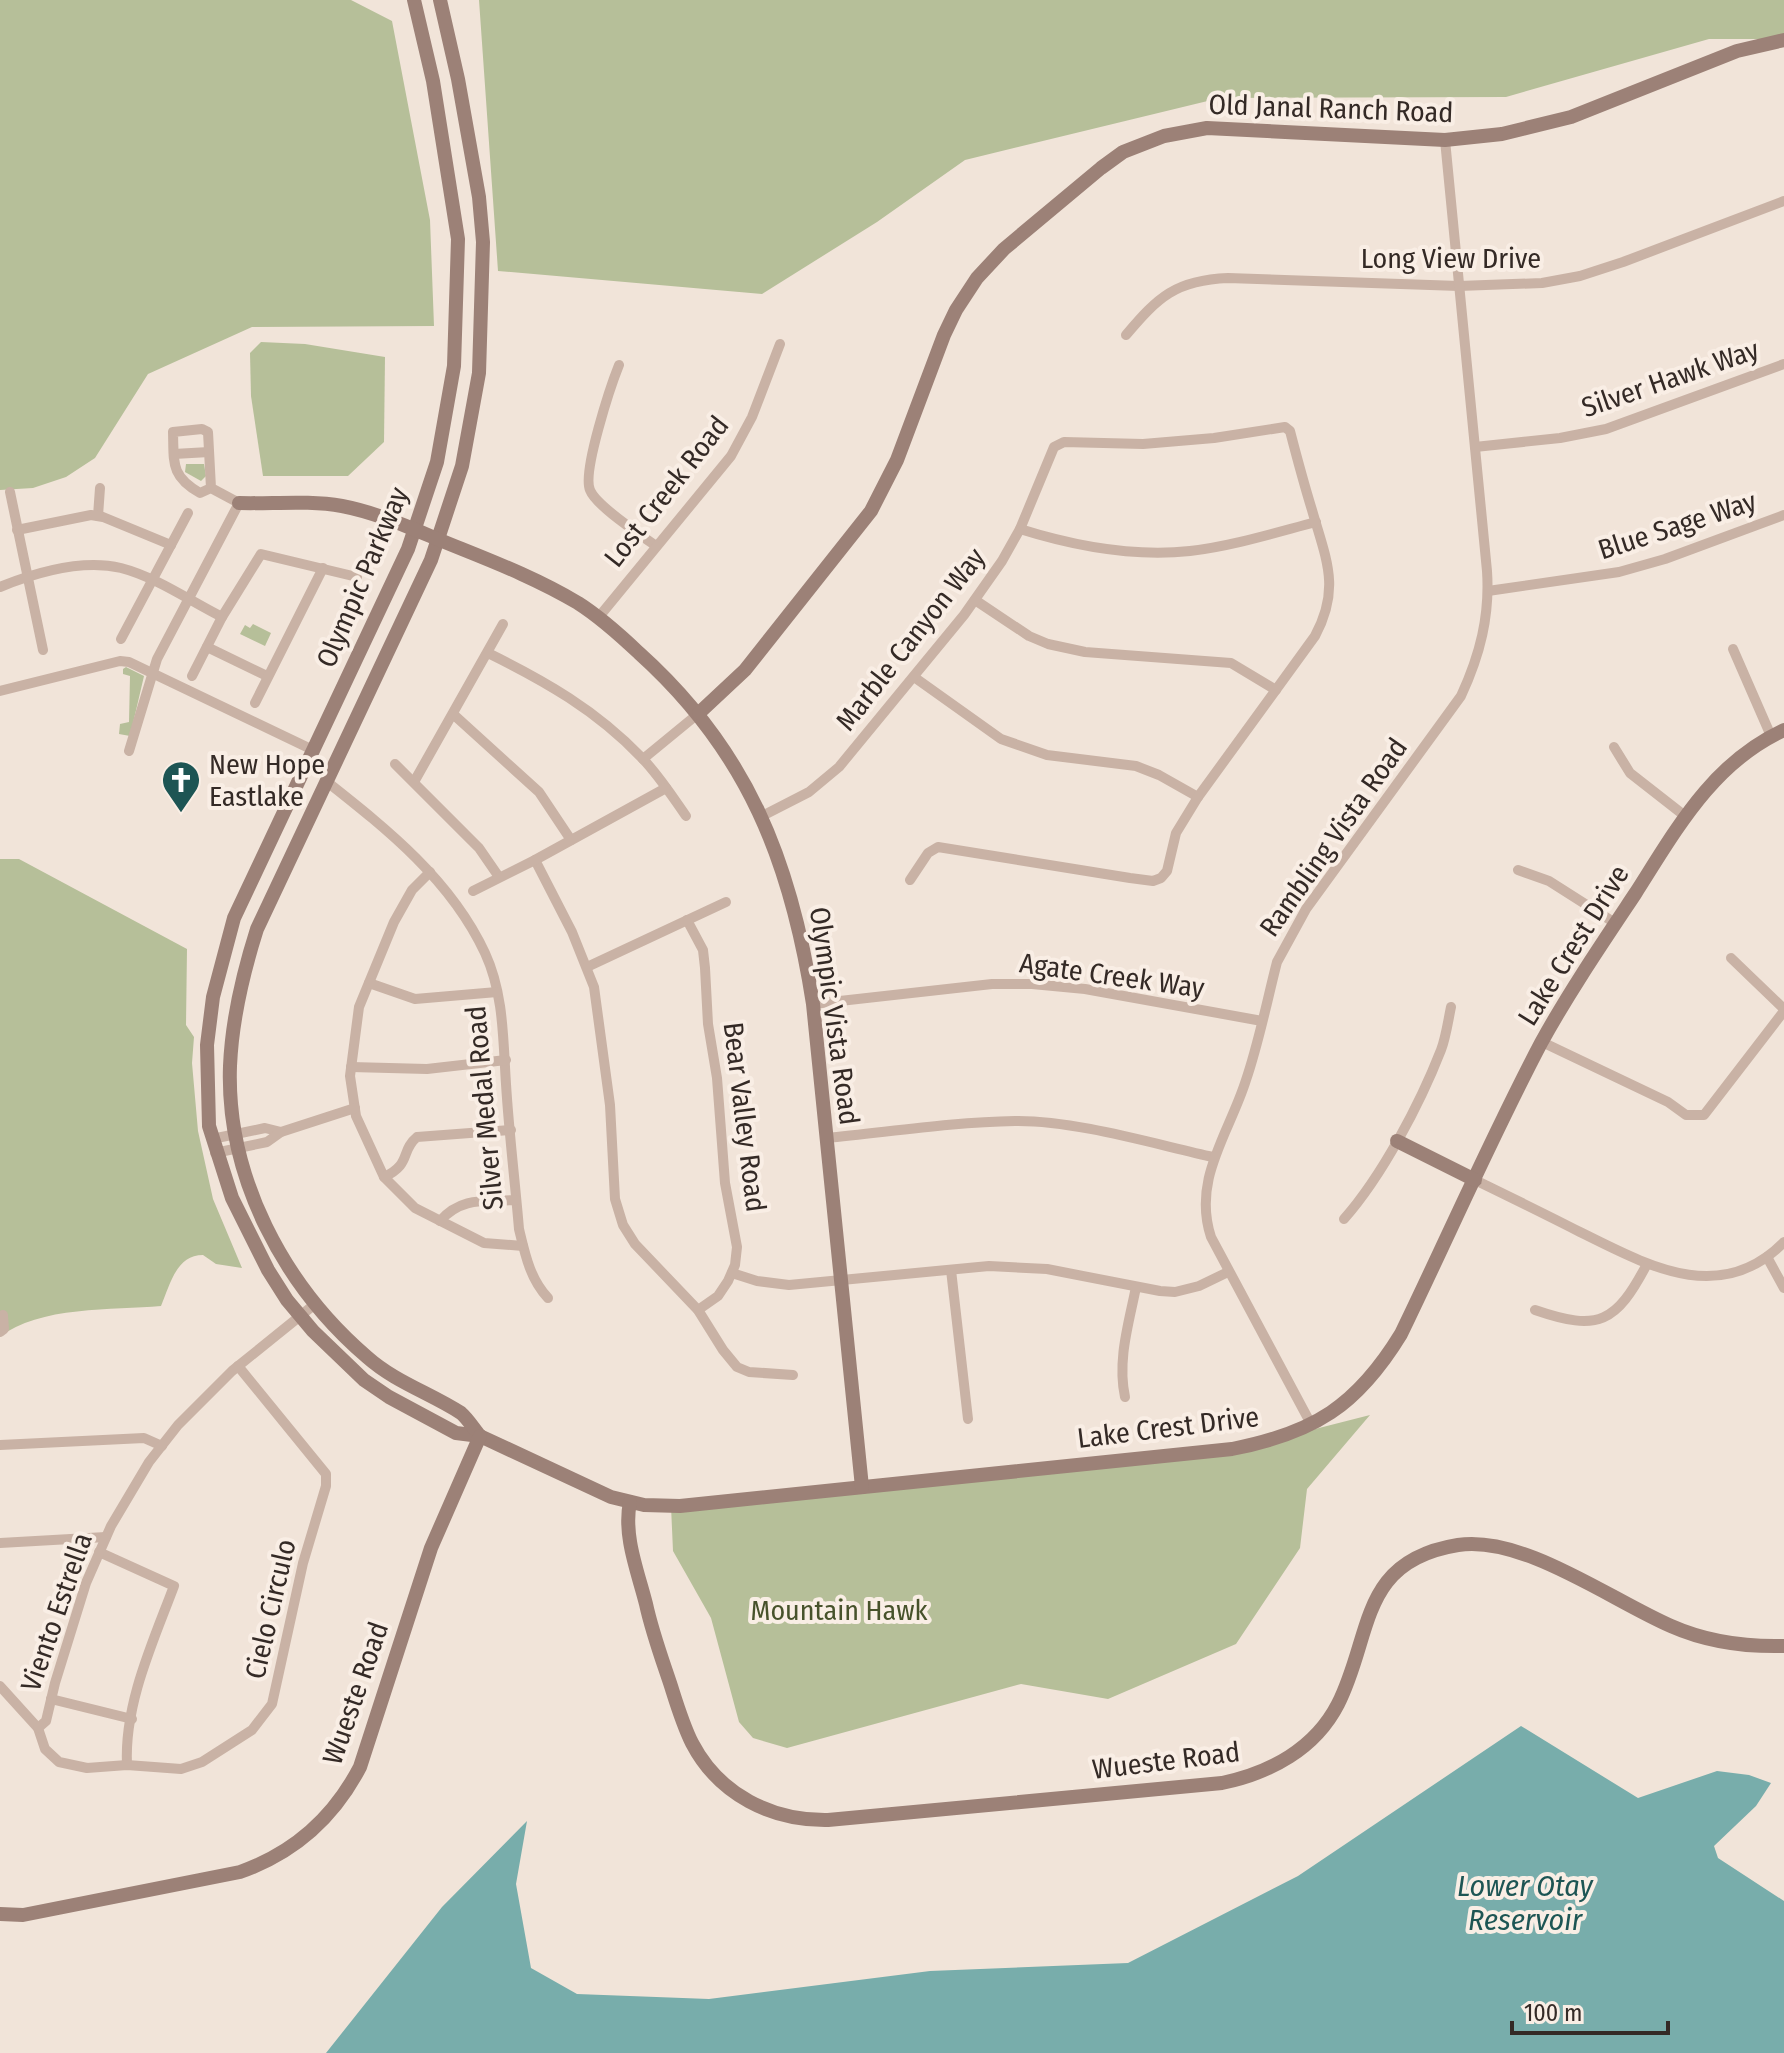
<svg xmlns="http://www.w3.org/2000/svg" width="1784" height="2053" viewBox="0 0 1784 2053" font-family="'Fira Sans Condensed',sans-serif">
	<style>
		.green { fill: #b6bf99 }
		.water { fill: #78adab }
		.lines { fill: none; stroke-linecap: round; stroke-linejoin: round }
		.street { stroke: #c9b2a5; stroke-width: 10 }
		.secondary { stroke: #9c8177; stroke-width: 14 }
		.labels { text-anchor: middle; stroke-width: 8; stroke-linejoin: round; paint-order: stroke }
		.street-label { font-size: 28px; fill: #342a26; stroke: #f9eee5 }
		.poi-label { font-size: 28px; fill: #342a26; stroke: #f9eee5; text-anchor: start }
		.park-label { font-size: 28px; fill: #47522b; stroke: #f9eee5 }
		.water-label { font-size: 30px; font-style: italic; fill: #1d5554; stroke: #f9eee5 }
	</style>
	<rect width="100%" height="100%" fill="#f1e4d9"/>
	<g class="green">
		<polygon points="0,0 351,0 392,21 430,220 434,326 252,327 148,374 95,458 66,477 33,488 0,490"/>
		<polygon points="479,0 1784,0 1784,39 1709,39 1506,97 1220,98 965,160 877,222 762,294 498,271"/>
		<polygon points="261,342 305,344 385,357 384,442 348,476 263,476 251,396 250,353"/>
		<polygon points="186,464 204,464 206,476 201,481 185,472"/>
		<polygon points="253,624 271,633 265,646 240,634 245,625 250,628"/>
		<polygon points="126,667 144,676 130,736 119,734 120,724 129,722 130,676 123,674 123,669"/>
		<path d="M 0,859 L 19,859 L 187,949 L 186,1025 L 194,1037 L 192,1063 L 198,1131 L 213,1199 L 242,1268 L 216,1264 L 203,1255 C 176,1255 170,1285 161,1306 C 114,1310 38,1306 0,1337 Z"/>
		<polygon points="1370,1415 1307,1489 1300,1548 1236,1644 1108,1699 1021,1684 787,1748 753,1738 739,1722 711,1618 673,1551 671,1506 1256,1444"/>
	</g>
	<polygon class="water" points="1521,1726 1638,1798 1717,1771 1749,1775 1771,1783 1756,1806 1714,1846 1718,1858 1784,1901 1784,2053 326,2053 442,1907 527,1821 516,1884 531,1968 577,1994 709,1999 930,1971 1128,1963 1298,1876"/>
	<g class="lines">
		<g class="street">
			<path d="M 1126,335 C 1158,297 1176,280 1228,278 L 1459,286 L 1542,283 L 1580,276 L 1623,262 L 1784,201"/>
			<path d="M 619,365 C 611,385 582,472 590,490 C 596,506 641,535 656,546"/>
			<polyline points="1475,447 1560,438 1606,429 1784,364"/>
			<polyline points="174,454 209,452"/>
			<polyline points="10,492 43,650"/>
			<polyline points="98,516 100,488"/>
			<path d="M 1020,529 C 1074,546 1133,557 1190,551 C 1232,546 1274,533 1316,522"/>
			<polyline points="17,530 91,515 103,517 171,545"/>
			<path d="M 0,587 C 37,572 82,559 121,568 C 156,577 190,601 222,617"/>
			<polyline points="1488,591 1619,572 1665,559 1784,515"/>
			<polyline points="975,600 1029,636 1048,644 1085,652 1231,663 1276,690"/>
			<polyline points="598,618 731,456 752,417 780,344"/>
			<polyline points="121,639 188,513"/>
			<polyline points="207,647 267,676"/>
			<polyline points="1733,649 1771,736"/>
			<path d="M 488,653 C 545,681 596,710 641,757 C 658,774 672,796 686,816"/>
			<polyline points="192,676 222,617 261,554 357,577"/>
			<polyline points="914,677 1001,739 1047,755 1136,766 1159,775 1198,797"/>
			<polyline points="0,691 120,661 129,662 313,750"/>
			<polyline points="255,703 323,568"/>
			<polyline points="453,714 539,792 571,840"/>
			<polyline points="1614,747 1630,773 1685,816"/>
			<path d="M 129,751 L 157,659 L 239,503 L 211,488 L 208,432 L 202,429 L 173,432 C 174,462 170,476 200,493 L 211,488"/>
			<polyline points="643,759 699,713"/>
			<polyline points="395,764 479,848 499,877"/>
			<path d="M 326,781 C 388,830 451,880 485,953 C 504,994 503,1040 506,1084 C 509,1133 515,1181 519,1229 C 525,1254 530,1279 548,1298"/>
			<polyline points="414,782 503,624"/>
			<path d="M 762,816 L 809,792 L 839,767 L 964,615 L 1002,561 L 1020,529 L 1054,447 L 1064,442 L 1143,444 L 1214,438 L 1285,427 L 1290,431 C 1297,458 1304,484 1312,510 C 1326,559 1341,588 1315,636 L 1198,797 L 1176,833 L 1167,871 L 1161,878 L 1153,881 L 1130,878 L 938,847 L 928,853 L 910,880"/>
			<polyline points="535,860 572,932 594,987 610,1105 615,1199 623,1225 635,1244 698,1310 723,1350 737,1367 749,1372 793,1375"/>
			<polyline points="1518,870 1549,881 1615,923"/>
			<polyline points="430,872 412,890 394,922 359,1007 350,1076 356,1116 384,1177 415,1208 484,1243 523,1246"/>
			<polyline points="473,891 535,860 666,788"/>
			<polyline points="687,920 703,950 705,968 708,1024 717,1078 725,1183 737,1247 735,1265 728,1281 718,1296 698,1310"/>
			<polyline points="1731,958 1784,1009"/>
			<polyline points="587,967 726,902"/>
			<polyline points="369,983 415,999 497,992"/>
			<polyline points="813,1004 992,984 1032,984 1085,989 1262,1021"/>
			<polyline points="1542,1042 1668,1102 1686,1115 1704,1115 1784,1011"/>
			<polyline points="351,1067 427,1069 506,1060"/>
			<path d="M 826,1138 C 889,1132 952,1122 1015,1121 C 1074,1120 1154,1144 1213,1157"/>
			<polyline points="212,1139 265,1128 281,1132"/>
			<polyline points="215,1153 267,1142 281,1132 355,1108"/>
			<path d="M 384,1177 C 412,1164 400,1151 417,1137 L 511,1130"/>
			<path d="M 1475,1180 C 1510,1197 1545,1214 1580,1232 C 1647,1265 1720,1307 1784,1242"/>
			<path d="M 1344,1219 C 1382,1176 1420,1104 1441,1050 C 1446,1037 1448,1021 1451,1007"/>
			<path d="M 440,1221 C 462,1196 486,1202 516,1200"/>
			<polyline points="1767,1257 1784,1288"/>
			<polyline points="951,1270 968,1419"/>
			<polyline points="732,1273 757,1281 789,1285 989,1266 1047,1269 1160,1291 1175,1292 1199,1286 1228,1272"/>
			<path d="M 1535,1310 C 1599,1332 1616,1323 1647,1264"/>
			<polyline points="0,1332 4,1329 3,1315"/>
			<path d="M 1125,1397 C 1117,1360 1129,1323 1136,1287"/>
			<path d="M 1311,1424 L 1211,1237 C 1192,1179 1229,1134 1246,1080 C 1259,1042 1267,1001 1277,962 L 1306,909 L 1461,696 C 1480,655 1490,616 1487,571 L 1445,140"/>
			<polyline points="0,1445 144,1438 162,1446"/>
			<polyline points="0,1543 106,1537"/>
			<path d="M 99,1552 L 174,1586 C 153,1642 124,1704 127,1765"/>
			<polyline points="0,1686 38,1728 45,1749 59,1762 87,1768 127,1765 181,1769 202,1762 252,1730 272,1704 303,1563 326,1486 326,1474 238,1366"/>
			<polyline points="51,1699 132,1719"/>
			<polyline points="38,1728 46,1721 55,1683 86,1583 111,1526 149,1462 178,1425 232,1371 315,1304"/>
		</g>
		<g class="secondary">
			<path d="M 414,0 L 433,81 L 458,239 L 454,366 L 437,462 L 408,549 L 234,918 L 213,997 L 207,1045 L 209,1126 L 232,1198 L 268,1270 L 287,1300 L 313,1331 L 364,1380 L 389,1397 L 456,1433 L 480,1436 L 611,1497 L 644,1505 L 680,1506 L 1232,1449 C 1314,1433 1357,1406 1401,1334 C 1448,1237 1491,1138 1541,1043 C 1569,992 1603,942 1635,894 C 1676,830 1712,763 1784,730"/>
			<path d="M 440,0 L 458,79 L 479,197 L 483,242 L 479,373 L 462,466 L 431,560 L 257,929 C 243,973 232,1019 230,1066 C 226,1177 284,1286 367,1357 C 395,1382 430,1393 461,1413 C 468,1419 474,1429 480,1436"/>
			<path d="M 239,503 C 272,504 309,500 342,506 C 384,514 423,534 462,549 C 502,565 541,581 578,603 C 600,617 620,635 639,653 C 748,751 791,862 813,1004 L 862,1487"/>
			<polyline points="699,713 745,670 871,511 897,460 944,335 956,310 977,278 1004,249 1101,168 1123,152 1164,136 1207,128 1445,140 1502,134 1571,117 1737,51 1784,40"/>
			<polyline points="1397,1141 1475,1180"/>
			<path d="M 630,1502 C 623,1536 638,1572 646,1604 C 652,1632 662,1659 671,1686 C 677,1705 683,1725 692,1743 C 719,1795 772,1821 828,1820 L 1222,1783 C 1270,1773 1315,1749 1338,1704 C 1373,1635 1358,1561 1458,1545 C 1523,1535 1611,1600 1671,1626 C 1707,1642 1745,1647 1784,1646"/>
			<path d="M 0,1914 L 23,1915 L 240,1872 C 294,1853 334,1817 360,1767 L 431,1548 L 480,1436"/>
		</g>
	</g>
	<defs>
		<g id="church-pin" transform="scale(2)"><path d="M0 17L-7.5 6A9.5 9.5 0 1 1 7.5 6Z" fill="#1d5554" stroke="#f9eee5"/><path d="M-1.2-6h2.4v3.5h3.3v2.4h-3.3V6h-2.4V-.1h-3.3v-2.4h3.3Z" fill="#fff"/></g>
	</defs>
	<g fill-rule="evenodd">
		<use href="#church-pin" x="181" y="780"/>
	</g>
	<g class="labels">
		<g class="street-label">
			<text transform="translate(1331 108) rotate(2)" y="10">Old Janal Ranch Road</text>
			<text x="1451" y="268">Long View Drive</text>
			<text transform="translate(1670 378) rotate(-19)" y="10">Silver Hawk Way</text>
			<text transform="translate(666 491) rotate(-52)" y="10">Lost Creek Road</text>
			<text transform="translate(1677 525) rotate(-18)" y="10">Blue Sage Way</text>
			<text transform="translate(362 577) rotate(-67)" y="10">Olympic Parkway</text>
			<text transform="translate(910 639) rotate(-52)" y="10">Marble Canyon Way</text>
			<text transform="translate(1333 837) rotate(-55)" y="10">Rambling Vista Road</text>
			<text transform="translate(1573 945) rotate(-58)" y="10">Lake Crest Drive</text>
			<text transform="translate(1112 975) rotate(8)" y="10">Agate Creek Way</text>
			<text transform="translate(835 1016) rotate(82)" y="10">Olympic Vista Road</text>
			<text transform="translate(484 1108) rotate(-95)" y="10">Silver Medal Road</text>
			<text transform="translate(745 1117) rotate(83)" y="10">Bear Valley Road</text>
			<text transform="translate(1168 1427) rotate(-7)" y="10">Lake Crest Drive</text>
			<text transform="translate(270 1609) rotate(-77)" y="10">Cielo Circulo</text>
			<text transform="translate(56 1612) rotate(-71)" y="10">Viento Estrella</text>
			<text transform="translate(355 1693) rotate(-71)" y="10">Wueste Road</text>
			<text transform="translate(1166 1760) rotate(-7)" y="10">Wueste Road</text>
		</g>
		<g class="poi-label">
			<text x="209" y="774">New Hope<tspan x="209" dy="32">Eastlake</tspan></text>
		</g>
		<g class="park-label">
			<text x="839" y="1620">Mountain Hawk</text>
		</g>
		<g class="water-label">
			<text x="1525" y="1896">Lower Otay<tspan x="1525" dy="34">Reservoir</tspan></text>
		</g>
	</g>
	<path d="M1512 2021v12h156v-12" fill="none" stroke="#342a26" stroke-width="4"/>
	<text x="1524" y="2021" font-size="24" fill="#342a26" stroke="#f9eee5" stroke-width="6" paint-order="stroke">100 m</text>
</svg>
